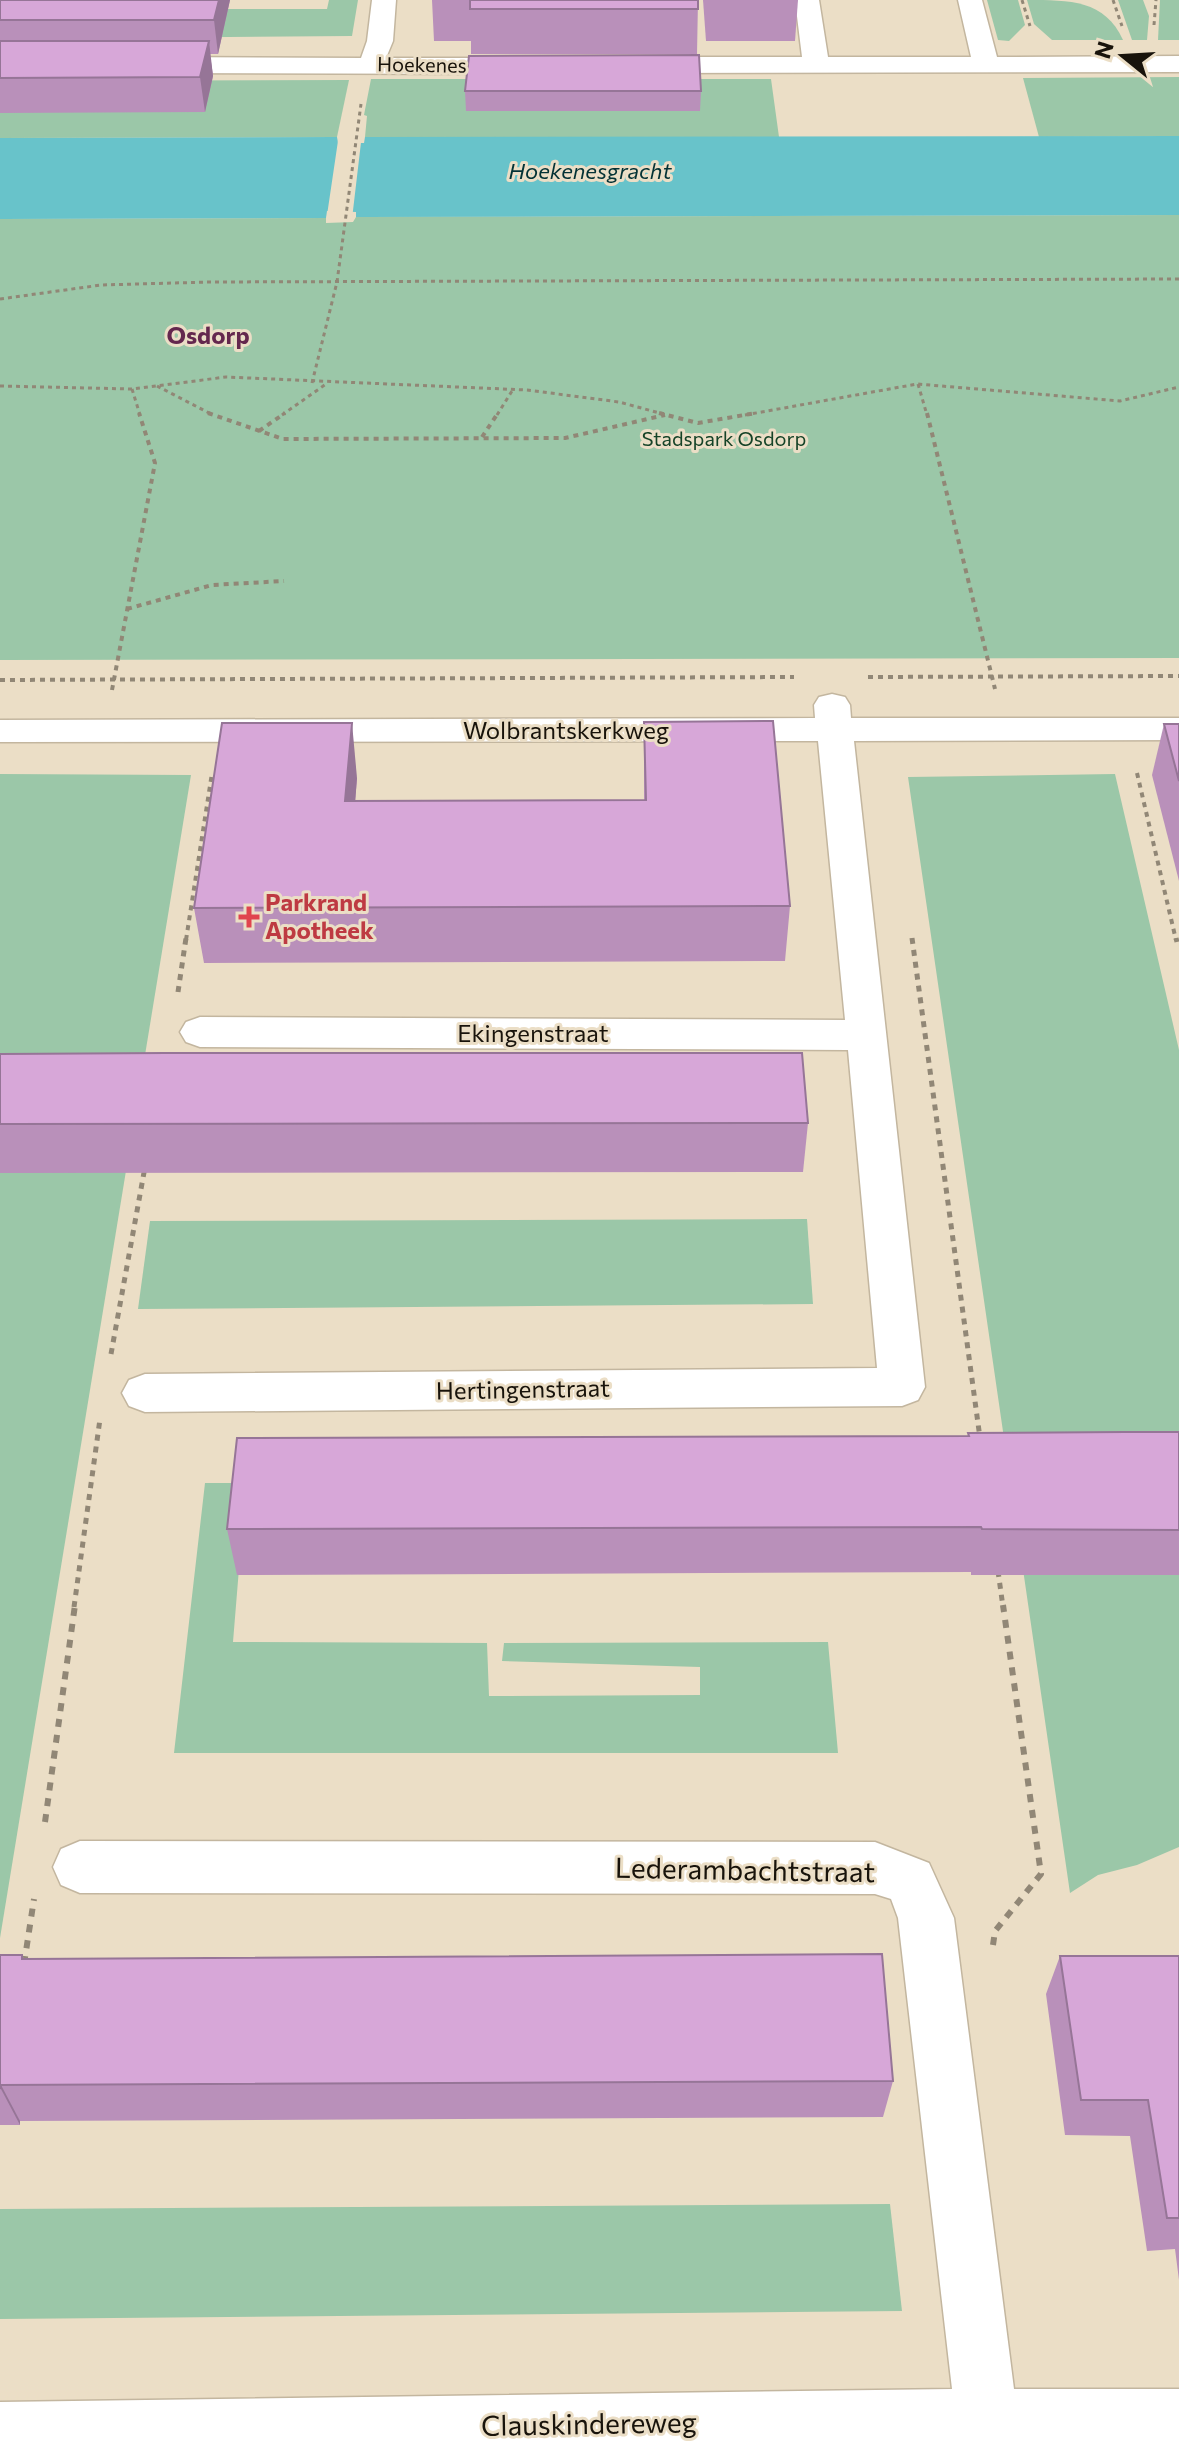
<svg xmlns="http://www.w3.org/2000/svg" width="1179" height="2452" viewBox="0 0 1179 2452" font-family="Commissioner,sans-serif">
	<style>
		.green { fill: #9bc7a8 }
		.water { fill: #68c3ca }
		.pier { fill: #ebdec6 }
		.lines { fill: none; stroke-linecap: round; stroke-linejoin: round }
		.street-casing { stroke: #c3b69f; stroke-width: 3 }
		.path-far3 { stroke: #918776; stroke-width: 3; stroke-dasharray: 4 4; stroke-linecap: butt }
		.path-far2 { stroke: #918776; stroke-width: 4; stroke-dasharray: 5 5; stroke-linecap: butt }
		.path-far1 { stroke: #918776; stroke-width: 5; stroke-dasharray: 6 6; stroke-linecap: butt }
		.path { stroke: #918776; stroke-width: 6; stroke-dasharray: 8 8; stroke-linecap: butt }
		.street { fill: #fff; fill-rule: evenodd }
		.wall { fill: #b990ba }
		.shaded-wall { fill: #967597 }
		.building { fill: #d7a7d8; stroke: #967597; stroke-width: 2 }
		.health-dot { fill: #e0444e; stroke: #ebdec6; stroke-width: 3 }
		.labels { text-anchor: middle; stroke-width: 6; stroke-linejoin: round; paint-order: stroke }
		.far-street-label { font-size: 20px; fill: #18130b; stroke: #ebdec6 }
		.far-park-label { font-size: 20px; fill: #154327; stroke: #ebdec6 }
		.far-water-label { font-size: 22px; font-style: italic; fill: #033235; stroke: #ebdec6 }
		.far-quarter-label { font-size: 24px; font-weight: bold; fill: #64274e; stroke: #ebdec6 }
		.street-label { font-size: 24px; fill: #18130b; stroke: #ebdec6 }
		.health-label { font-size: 24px; font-weight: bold; fill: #be3a42; stroke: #ebdec6; text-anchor: start }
		.near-street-label { font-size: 28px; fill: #18130b; stroke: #ebdec6 }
	</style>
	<rect width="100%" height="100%" fill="#ebdec6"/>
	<g class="green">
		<polygon points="329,0 358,0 352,36 0,39 0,9 327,9"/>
		<polygon points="987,0 1018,0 1025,25 1009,41 998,40"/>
		<path d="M 1027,0 C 1070,0 1105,0 1123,40 L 1052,40 L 1034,24 Z"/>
		<polygon points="1118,0 1143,0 1149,16 1147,40 1132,40"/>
		<polygon points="1160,0 1179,0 1179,40 1158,40"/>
		<polygon points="1179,77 1179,136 1039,137 1023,78"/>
		<polygon points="371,79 771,79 779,137 365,137 367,116 364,115"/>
		<polygon points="349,80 337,137 0,138 0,81"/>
		<polygon points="1179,215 1179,658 0,660 0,219 326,218 326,223 353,222 356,217"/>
		<polygon points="0,774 191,775 0,1938"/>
		<polygon points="1115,774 1179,1050 1179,1847 1137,1865 1098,1875 1070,1893 908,777"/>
		<polygon points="807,1219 813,1304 138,1309 150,1221"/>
		<polygon points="205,1483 246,1483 233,1642 487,1643 489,1696 700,1695 700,1667 502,1661 504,1643 828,1642 838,1753 174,1753"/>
		<polygon points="890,2204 902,2311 0,2319 0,2209"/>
	</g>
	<polygon class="water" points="1179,136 1179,215 356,217 356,212 327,211 326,218 0,219 0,138 337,137 338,143 364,143 365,137"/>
	<polygon class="pier" points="339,134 341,139 361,139 362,134 352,219 330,216 326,222"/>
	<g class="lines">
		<g class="street-casing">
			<g id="street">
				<polygon points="372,0 396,0 393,41 386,58 529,58 538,61 542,66 538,71 529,74 153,73 144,70 140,65 144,60 153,57 361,58 367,41"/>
				<polygon points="795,0 819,0 828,57 971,57 958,0 982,0 997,57 1179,56 1179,72 641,73 632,70 628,65 632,60 641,57 802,57"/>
				<polygon points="832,694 845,697 850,705 851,718 1179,718 1179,740 854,741 925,1387 918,1400 902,1406 145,1412 129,1406 122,1393 129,1380 145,1374 877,1368 848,1050 200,1047 186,1042 180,1032 186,1022 200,1017 845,1020 818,741 0,742 0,720 815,718 814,705 819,697"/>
				<polygon points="80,1841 875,1842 929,1863 954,1918 1014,2389 1179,2389 1179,2452 0,2452 0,2402 952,2389 898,1918 891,1899 875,1894 80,1893 61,1885 53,1867 61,1849"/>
			</g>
		</g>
		<g class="path-far3">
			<polyline points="1022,0 1030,26"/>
			<polyline points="1113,0 1122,26"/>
			<polyline points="1154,25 1156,0"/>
			<polyline points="0,299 101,285 210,282 1179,279"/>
			<polyline points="312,383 337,282 361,104"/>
			<polyline points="918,384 927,415"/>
			<polyline points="0,386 132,389 226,377 527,390 619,402 667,415"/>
			<polyline points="157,386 213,415"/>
			<polyline points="132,389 140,415"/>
			<polyline points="282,415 326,384"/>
			<polyline points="497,415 512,391"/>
			<polyline points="745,415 917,384 1120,401 1179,387"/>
		</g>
		<g class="path-far2">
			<polyline points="208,413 283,439 565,438 665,415"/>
			<polyline points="659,413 698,423 756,413"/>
			<polyline points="927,413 995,689"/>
			<polyline points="259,431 285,413"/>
			<polyline points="482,437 498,413"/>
			<polyline points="127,609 212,585 284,581"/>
			<polyline points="868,677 1179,676"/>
			<polyline points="0,680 794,677"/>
			<polyline points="112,690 155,463 139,413"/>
			<polyline points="1137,773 1176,940"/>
			<polyline points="186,940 212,773"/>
		</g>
		<g class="path-far1">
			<polyline points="912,938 980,1438"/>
			<polyline points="1176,938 1177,942"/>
			<polyline points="178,992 186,938"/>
			<polyline points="111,1354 145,1167"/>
			<polyline points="998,1571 1003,1607"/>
			<polyline points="74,1607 100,1419"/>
		</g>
		<g class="path">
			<polyline points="45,1822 75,1605"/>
			<polyline points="993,1945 995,1931 1041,1874 1003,1605"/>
			<polyline points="24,1964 34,1899"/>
		</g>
		<use href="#street" class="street"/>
	</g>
	<g class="wall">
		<polygon points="0,0 230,0 218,54 210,54 213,76 205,112 0,113"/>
		<polygon points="432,0 698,0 697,54 471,54 471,41 434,41"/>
		<polygon points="703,0 798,0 795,41 706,41"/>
		<polygon points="465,91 701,91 700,111 466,111"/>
		<polygon points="644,722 790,906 785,961 204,963 194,908 357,778 355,801 644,800"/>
		<polygon points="1164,724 1179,724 1179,881 1152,775"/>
		<polygon points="0,1054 808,1123 803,1172 0,1173"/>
		<polygon points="1179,1432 1179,1575 971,1575 971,1572 237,1575 227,1529 968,1436 968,1433"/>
		<polygon points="0,1955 22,1955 24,1959 893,2081 883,2117 20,2121 20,2125 0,2125"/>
		<polygon points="1060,1956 1179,1956 1179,2280 1175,2249 1147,2251 1130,2136 1065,2135 1046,1994"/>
	</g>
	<g class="shaded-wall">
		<polygon points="219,0 230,0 218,54 214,20"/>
		<polygon points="209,41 213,76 205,112 200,77"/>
		<polygon points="352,723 357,778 351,856 345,801"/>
		<polygon points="1,2085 20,2121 20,2125 1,2089"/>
	</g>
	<g class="building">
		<polygon points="0,0 219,0 214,20 0,20"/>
		<rect x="470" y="0" width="228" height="9"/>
		<polygon points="0,41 209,41 200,77 0,78"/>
		<polygon points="699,55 701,91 465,91 469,56"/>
		<polygon points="773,721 790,906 194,908 222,723 352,723 345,801 646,800 644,722"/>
		<polygon points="1164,724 1179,724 1179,781"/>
		<polygon points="165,1053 802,1053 808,1123 0,1124 0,1054"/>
		<polygon points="1125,1432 1179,1432 1179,1530 982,1529 981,1527 227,1529 237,1438 969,1436 968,1433"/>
		<polygon points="882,1954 893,2081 1,2085 0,2089 0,1955 22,1955 22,1959"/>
		<polygon points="1060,1956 1179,1956 1179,2218 1167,2218 1148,2100 1081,2100"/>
	</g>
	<path class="health-dot" d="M245 905h8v8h8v8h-8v8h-8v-8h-8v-8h8z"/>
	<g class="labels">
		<g class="far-street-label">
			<text transform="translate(422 65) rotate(1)" y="7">Hoekenes</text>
		</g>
		<g class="far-park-label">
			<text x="724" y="446">Stadspark Osdorp</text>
		</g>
		<g class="far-water-label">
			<text x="590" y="179">Hoekenesgracht</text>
		</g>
		<g class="far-quarter-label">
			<text x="208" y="344">Osdorp</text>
		</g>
		<g class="street-label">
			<text x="566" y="739">Wolbrantskerkweg</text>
			<text x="533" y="1042">Ekingenstraat</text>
			<text transform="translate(523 1390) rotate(-1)" y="8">Hertingenstraat</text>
		</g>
		<g class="health-label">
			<text x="265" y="911">Parkrand<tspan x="265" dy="28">Apotheek</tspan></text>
		</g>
		<g class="near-street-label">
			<text transform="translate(745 1870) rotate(1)" y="10">Lederambachtstraat</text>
			<text transform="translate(589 2424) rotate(-1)" y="10">Clauskindereweg</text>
		</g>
	</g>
	<g transform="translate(1123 56) rotate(288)" stroke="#ebdec6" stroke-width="6" paint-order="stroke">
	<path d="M0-6L14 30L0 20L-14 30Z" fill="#18130b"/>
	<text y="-12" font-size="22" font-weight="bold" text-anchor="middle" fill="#18130b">N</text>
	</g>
</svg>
